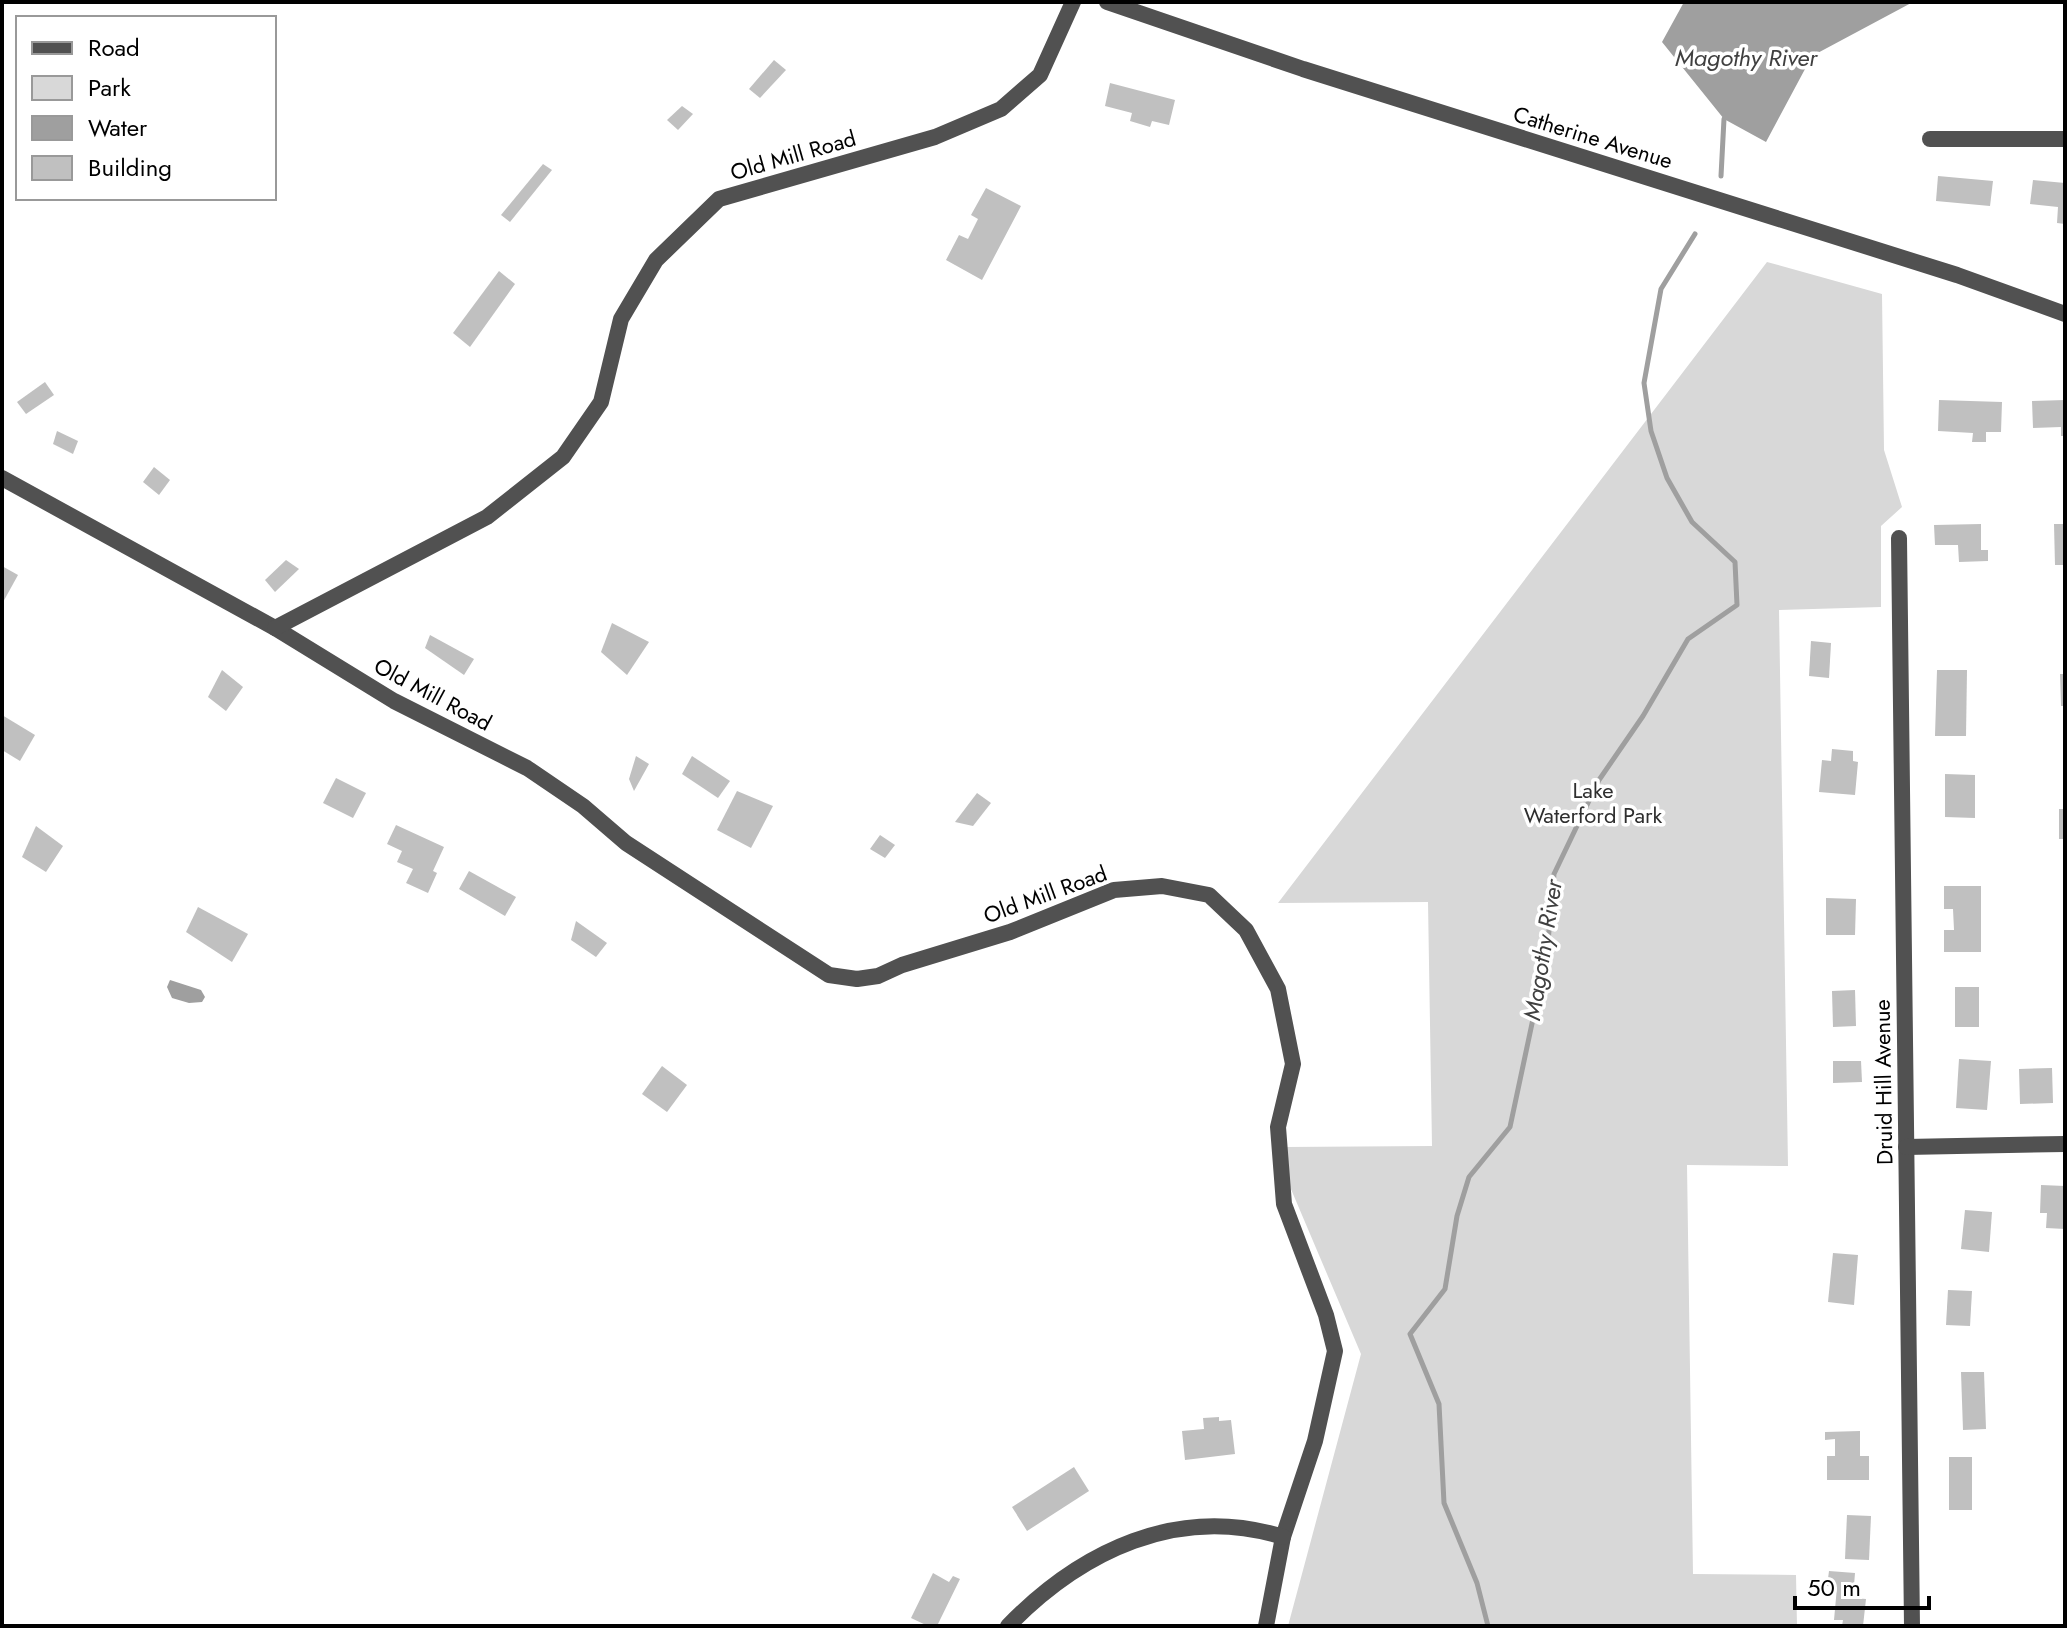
<svg xmlns="http://www.w3.org/2000/svg" width="2067" height="1628" viewBox="0 0 2067 1628" font-family="Jost,sans-serif">
	<style>
		.green { fill: #d8d8d8 }
		.water { fill: #9f9f9f }
		.lines { fill: none; stroke-linecap: round; stroke-linejoin: round }
		.stream { stroke: #9f9f9f; stroke-width: 5 }
		.building { fill: #c0c0c0 }
		.minor { stroke: #515151; stroke-width: 16 }
		.tertiary { stroke: #515151; stroke-width: 16 }
		.labels { text-anchor: middle; stroke-width: 7; stroke-linejoin: round; paint-order: stroke }
		.street-label { font-size: 22px; fill: #000; stroke: #fff }
		.park-label { font-size: 22px; fill: #2f2f2f; stroke: #fff }
		.water-label { font-size: 24px; font-style: italic; fill: #404040; stroke: #fff }
	</style>
	<rect width="100%" height="100%" fill="#fff"/>
	<polygon class="green" points="1767,262 1882,294 1884,450 1902,507 1881,526 1881,607 1779,610 1788,1166 1687,1165 1693,1574 1796,1575 1797,1626 1288,1626 1361,1354 1285,1175 1285,1147 1432,1146 1428,902 1278,903"/>
	<g class="water">
		<polygon points="1684,2 1913,2 1812,56 1766,142 1724,119 1662,42"/>
		<polygon points="170,980 201,990 205,997 202,1002 189,1003 172,998 167,987"/>
	</g>
	<g class="lines">
		<g class="stream">
			<polyline points="1721,176 1724,119"/>
			<polyline points="1488,1626 1477,1583 1444,1503 1439,1404 1410,1334 1445,1289 1457,1216 1469,1177 1510,1127 1547,953 1554,874 1599,780 1643,716 1688,639 1737,605 1735,562 1692,522 1667,478 1651,431 1644,383 1661,289 1695,234"/>
		</g>
	</g>
	<g class="building">
		<polygon points="774,60 786,70 760,98 749,89"/>
		<polygon points="1110,83 1175,100 1169,125 1152,121 1150,127 1130,121 1132,113 1105,106"/>
		<polygon points="682,106 693,114 678,130 667,120"/>
		<polygon points="543,164 552,170 510,222 501,215"/>
		<polygon points="1938,176 1993,181 1990,206 1936,201"/>
		<polygon points="2033,180 2065,183 2065,224 2057,223 2058,207 2030,204"/>
		<polygon points="986,188 1021,206 982,280 946,260 959,235 968,239 978,219 971,215"/>
		<polygon points="499,271 515,284 470,347 453,333"/>
		<polygon points="45,382 54,395 26,414 17,402"/>
		<polygon points="1939,400 2002,402 2001,432 1986,432 1986,442 1972,442 1973,433 1938,431"/>
		<polygon points="2065,400 2065,436 2061,436 2061,427 2033,428 2032,401"/>
		<polygon points="57,431 78,441 73,454 53,444"/>
		<polygon points="154,467 170,480 159,495 143,482"/>
		<polygon points="1981,524 1981,550 1988,550 1988,561 1959,562 1958,545 1935,545 1934,525"/>
		<polygon points="2054,524 2065,524 2065,565 2055,565"/>
		<polygon points="286,560 299,569 275,592 265,580"/>
		<polygon points="2,566 18,575 2,604"/>
		<polygon points="612,623 649,642 627,675 601,652"/>
		<polygon points="430,635 474,659 464,675 425,648"/>
		<polygon points="1811,641 1831,643 1829,678 1809,676"/>
		<polygon points="222,670 243,687 226,711 208,697"/>
		<polygon points="1937,670 1967,670 1966,736 1935,736"/>
		<polygon points="2060,674 2065,674 2065,706 2061,706"/>
		<polygon points="2,715 35,735 20,761 2,750"/>
		<polygon points="1832,749 1853,751 1853,761 1858,762 1855,795 1819,792 1822,760 1831,761"/>
		<polygon points="636,756 649,764 634,791 629,779"/>
		<polygon points="692,756 730,781 718,798 682,774"/>
		<polygon points="1945,774 1975,775 1975,818 1945,817"/>
		<polygon points="336,778 366,793 353,818 323,803"/>
		<polygon points="737,791 773,806 751,848 717,830"/>
		<polygon points="977,793 991,803 973,826 955,822"/>
		<rect x="2059" y="809" width="6" height="30"/>
		<polygon points="396,825 444,847 433,871 437,873 428,893 406,883 413,869 397,862 402,851 387,844"/>
		<polygon points="36,826 63,846 46,872 22,857"/>
		<polygon points="880,835 895,845 885,858 870,849"/>
		<polygon points="469,871 516,897 505,916 459,889"/>
		<polygon points="1944,886 1981,886 1981,952 1944,952 1944,930 1954,930 1953,909 1944,909"/>
		<polygon points="1826,898 1856,899 1855,935 1826,935"/>
		<polygon points="198,907 248,934 232,962 186,932"/>
		<polygon points="576,921 607,943 596,957 571,940"/>
		<rect x="1955" y="987" width="24" height="40"/>
		<polygon points="1855,990 1856,1026 1833,1027 1832,991"/>
		<polygon points="1959,1059 1991,1061 1987,1110 1956,1108"/>
		<polygon points="1833,1061 1861,1061 1862,1082 1833,1083"/>
		<polygon points="662,1066 687,1085 667,1112 642,1094"/>
		<polygon points="2052,1068 2053,1103 2020,1104 2019,1069"/>
		<polygon points="2041,1185 2065,1186 2065,1229 2046,1228 2047,1213 2040,1213"/>
		<polygon points="1965,1210 1992,1212 1989,1252 1961,1249"/>
		<polygon points="1833,1253 1858,1255 1854,1305 1828,1302"/>
		<polygon points="1948,1290 1972,1291 1970,1326 1946,1325"/>
		<polygon points="1961,1372 1984,1372 1986,1429 1963,1430"/>
		<polygon points="1219,1417 1219,1421 1231,1420 1235,1454 1185,1460 1182,1431 1204,1429 1203,1418"/>
		<polygon points="1860,1431 1860,1456 1869,1456 1869,1480 1827,1480 1827,1456 1835,1456 1835,1439 1825,1440 1825,1432"/>
		<rect x="1949" y="1457" width="23" height="53"/>
		<polygon points="1074,1467 1089,1491 1027,1531 1012,1507"/>
		<polygon points="1847,1515 1871,1516 1869,1560 1845,1559"/>
		<polygon points="1829,1571 1855,1573 1853,1598 1866,1599 1863,1626 1842,1626 1843,1620 1834,1620 1837,1587 1827,1586"/>
		<polygon points="933,1573 949,1582 953,1576 960,1579 937,1626 928,1626 911,1618"/>
	</g>
	<g class="lines">
		<g class="minor">
			<polyline points="1930,139 2065,139"/>
			<polyline points="2,478 275,628 394,701 527,768 583,806 626,843 829,975 857,979 878,976 902,965 1010,932 1114,890 1162,886 1209,895 1246,930 1278,989 1293,1064 1278,1127 1284,1204 1326,1315 1335,1351 1315,1441 1283,1537 1266,1626"/>
			<polyline points="1899,538 1912,1626"/>
			<polyline points="275,628 487,517 563,457 601,402 621,319 656,260 719,199 935,137 1001,109 1040,75 1073,2"/>
			<polyline points="1906,1147 2065,1144"/>
			<path d="M 1008,1626 C 1081,1551 1178,1504 1283,1537"/>
		</g>
		<polyline class="tertiary" points="1107,2 1303,69 1957,275 2065,314"/>
	</g>
	<g class="labels">
		<g class="street-label">
			<text transform="translate(1593 137) rotate(17)" y="8">Catherine Avenue</text>
			<text transform="translate(793 155) rotate(-16)" y="8">Old Mill Road</text>
			<text transform="translate(433 694) rotate(28)" y="8">Old Mill Road</text>
			<text transform="translate(1045 894) rotate(-20)" y="8">Old Mill Road</text>
			<text transform="translate(1883 1082) rotate(-91)" y="8">Druid Hill Avenue</text>
		</g>
		<g class="park-label">
			<text x="1593" y="798">Lake<tspan x="1593" dy="25">Waterford Park</tspan></text>
		</g>
		<g class="water-label">
			<text x="1746" y="66">Magothy River</text>
			<text transform="translate(1543 950) rotate(-81)" y="8">Magothy River</text>
		</g>
	</g>
	<rect width="2067" height="1628" fill="none" stroke="#000000" stroke-width="8"/>
	<rect x="16" y="16" width="260" height="184" fill="#ffffff" stroke="#999999" stroke-width="2"/>
	<rect x="32" y="42" width="40" height="12" fill="#515151" stroke="#999999" stroke-width="2"/>
	<text x="88" y="56" font-size="24" fill="#000000">Road</text>
	<rect x="32" y="76" width="40" height="24" fill="#d8d8d8" stroke="#999999" stroke-width="2"/>
	<text x="88" y="96" font-size="24" fill="#000000">Park</text>
	<rect x="32" y="116" width="40" height="24" fill="#9f9f9f" stroke="#999999" stroke-width="2"/>
	<text x="88" y="136" font-size="24" fill="#000000">Water</text>
	<rect x="32" y="156" width="40" height="24" fill="#c0c0c0" stroke="#999999" stroke-width="2"/>
	<text x="88" y="176" font-size="24" fill="#000000">Building</text>
	<path d="M1795 1596v12h134v-12" fill="none" stroke="#000000" stroke-width="4"/>
	<text x="1807" y="1596" font-size="24" fill="#000000" stroke="#ffffff" stroke-width="6" paint-order="stroke">50 m</text>
</svg>
